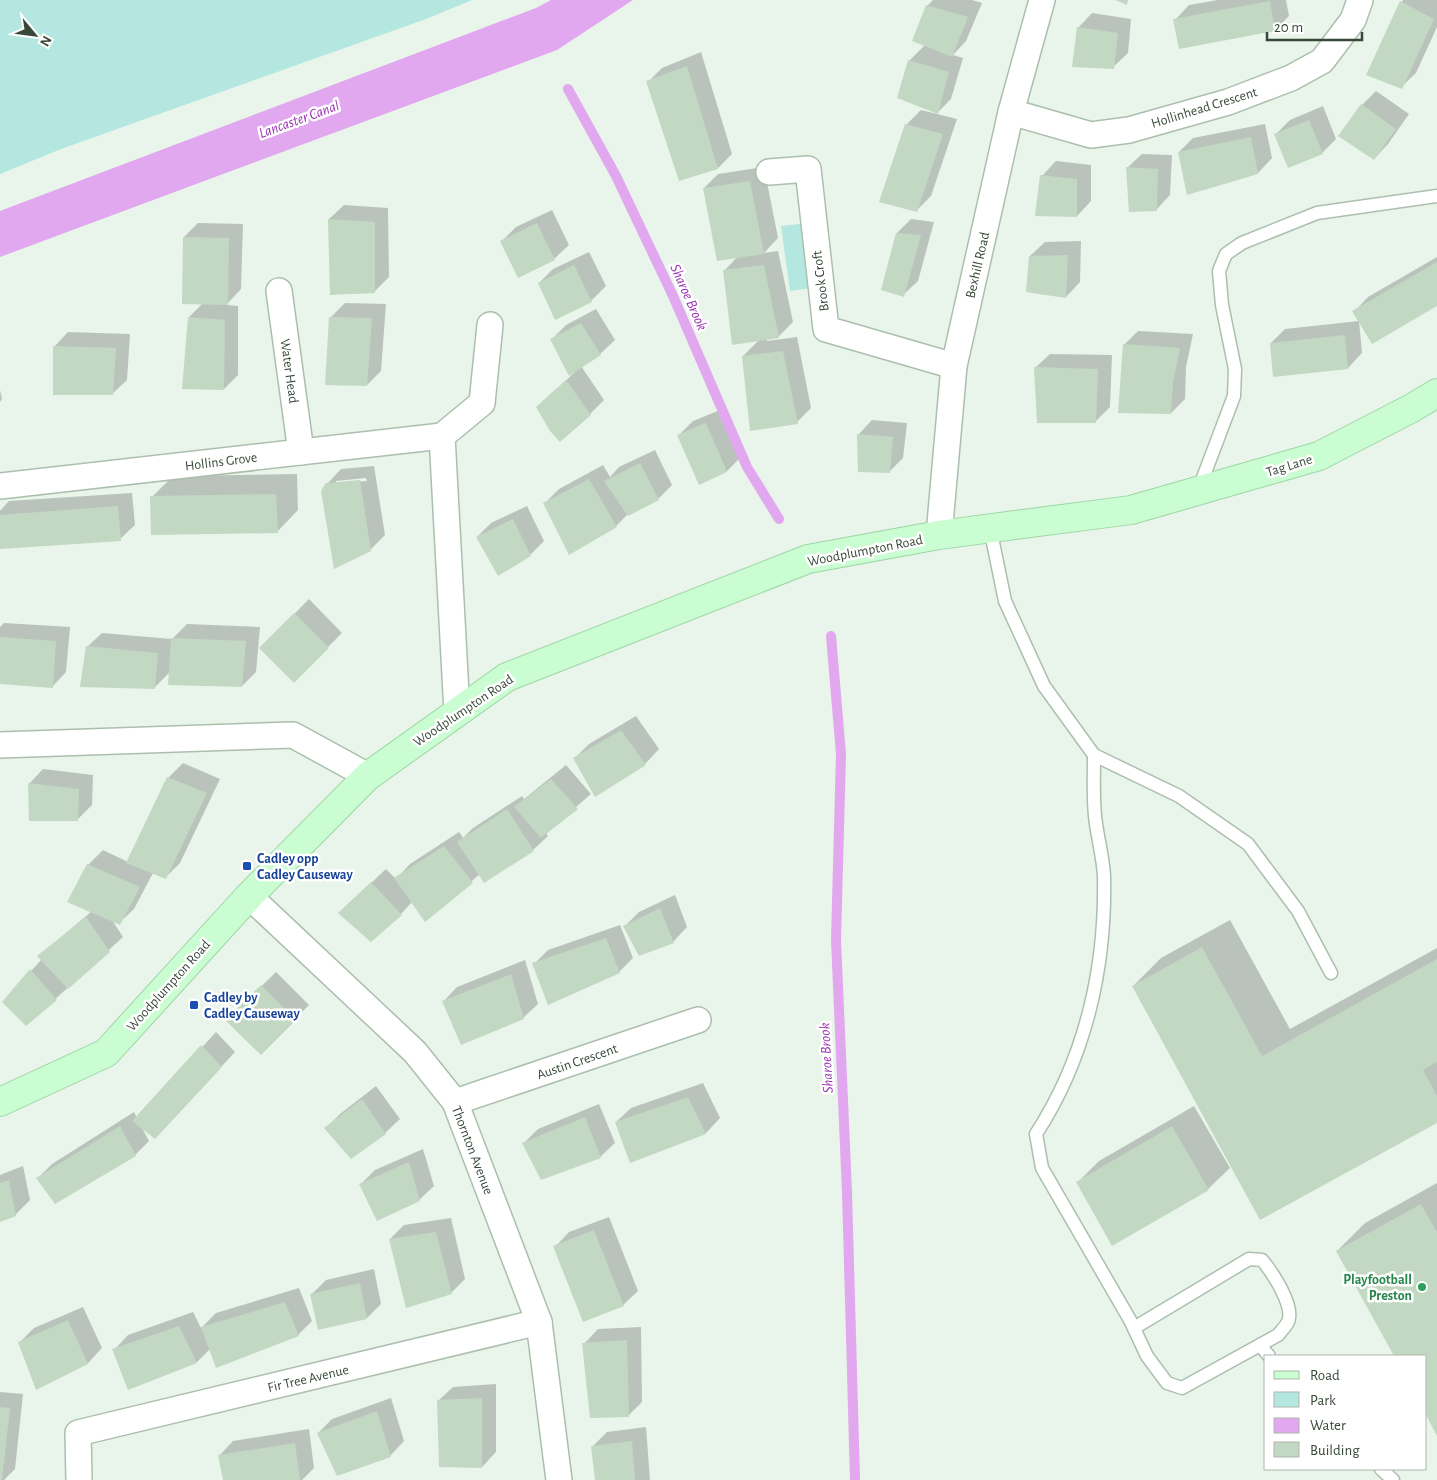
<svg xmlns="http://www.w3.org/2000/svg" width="1437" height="1480" viewBox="0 0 1437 1480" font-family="'Alegreya Sans',sans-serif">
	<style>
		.green { fill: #b3e7df }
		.water { fill: #e1a7ef }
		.shadow { fill: #0003; fill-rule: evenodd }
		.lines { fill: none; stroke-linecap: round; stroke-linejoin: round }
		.stream { stroke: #e1a7ef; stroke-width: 10 }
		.building { fill: #c2d8c2 }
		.service-casing { stroke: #acbfad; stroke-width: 15 }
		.minor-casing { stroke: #acbfad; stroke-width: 28 }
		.secondary-casing { stroke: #9cd6a4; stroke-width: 30 }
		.service { stroke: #fff; stroke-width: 12 }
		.minor { stroke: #fff; stroke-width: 25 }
		.secondary { stroke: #cafdd2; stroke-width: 28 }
		.transit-dot { fill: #1a4fb4; stroke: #fff; stroke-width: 2 }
		.leisure-dot { fill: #2e9e5b; stroke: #fff; stroke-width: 2 }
		.labels { text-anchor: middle; stroke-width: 5; stroke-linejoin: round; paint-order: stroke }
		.street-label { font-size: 14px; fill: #374838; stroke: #fff }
		.transit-label { font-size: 14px; font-weight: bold; fill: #164399; stroke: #fff; text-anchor: start }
		.leisure-label { font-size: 14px; font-weight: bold; fill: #27864d; stroke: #fff; text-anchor: end }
		.water-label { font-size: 15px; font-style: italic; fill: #9b33b1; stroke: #fff }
	</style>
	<rect width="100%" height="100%" fill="#e9f4ea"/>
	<g class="green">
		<polygon points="0,0 472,0 426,19 61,149 0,174"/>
		<polygon points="809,223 818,287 790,291 781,226"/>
	</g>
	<polygon class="water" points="551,0 633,0 557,50 0,257 0,211 536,8"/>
	<g class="shadow">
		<polygon points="933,0 972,0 982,3 966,41 953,55 963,58 951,99 937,113 909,61 925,45 927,6"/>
		<polygon points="1218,0 1286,0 1289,16 1275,30 1180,48 1175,20 1189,5"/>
		<polygon points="1403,0 1437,0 1437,27 1416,73 1401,87 1368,74"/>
		<polygon points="1092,13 1131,19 1128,53 1113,67 1078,28"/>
		<polygon points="701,52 732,154 718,168 648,82 662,68"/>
		<polygon points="1376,91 1409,114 1388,144 1374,159 1362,105"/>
		<polygon points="1323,106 1336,139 1322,153 1276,134 1290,120"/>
		<polygon points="921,110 957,119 931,196 917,210 906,125"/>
		<polygon points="1265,124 1272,158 1258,173 1179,152 1193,138"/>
		<polygon points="1142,154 1172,155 1170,195 1156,210 1127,168"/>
		<polygon points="1056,161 1091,165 1091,201 1077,216 1042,176"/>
		<polygon points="764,167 778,238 764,253 778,251 793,322 778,337 767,338 767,341 797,337 811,408 797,422 743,356 760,339 725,270 738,256 704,188 718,174"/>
		<polygon points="344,205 388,208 389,277 374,292 329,219"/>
		<polygon points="552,210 569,245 554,259 502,241 516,227"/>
		<polygon points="911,219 934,222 918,281 903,295 897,233"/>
		<polygon points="198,223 243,224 241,289 226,305 238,306 238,375 224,389 183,387 189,317 203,303 184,237"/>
		<polygon points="1081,241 1080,282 1066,297 1030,256 1045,242"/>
		<polygon points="589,252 606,286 591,301 539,283 553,269"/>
		<polygon points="1437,257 1437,305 1354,312 1368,297"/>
		<polygon points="345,303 386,304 381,371 367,385 331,317"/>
		<polygon points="596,309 615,340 600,354 581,366 604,400 590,414 537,407 575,372 552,339 566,325"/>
		<polygon points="1359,321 1362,353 1348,368 1271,343 1285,329"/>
		<polygon points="1138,331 1193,334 1186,367 1185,399 1171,413 1124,345"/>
		<polygon points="68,332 130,334 127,380 112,394 54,347"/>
		<polygon points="1050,354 1112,355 1110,407 1096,421 1035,368"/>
		<polygon points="0,390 2,399 0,402"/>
		<polygon points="720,410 741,457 727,471 700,483 679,435 693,421"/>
		<polygon points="872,420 907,423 903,458 889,472 858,435"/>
		<polygon points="655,450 672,485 658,499 628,514 616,526 569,553 545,503 559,489 603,465 610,477 619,467"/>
		<path d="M 374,466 L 385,535 L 370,550 L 327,484 L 341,469 ZM 366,478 L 367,481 L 336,483 L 336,481 Z"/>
		<polygon points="297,474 298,510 277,532 152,497 173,476"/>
		<polygon points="132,493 135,525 120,539 0,548 0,511 9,501"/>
		<polygon points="527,506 544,541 530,555 477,537 491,523"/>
		<polygon points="309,599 342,633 294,681 261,648"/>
		<polygon points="4,623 70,627 66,672 52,687 0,683 0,627"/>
		<polygon points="187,624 260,627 256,672 242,686 170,672 154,688 87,647 102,633 172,639"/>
		<polygon points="636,716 659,749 645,764 575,758 589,744"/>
		<polygon points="183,763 220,779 180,863 165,878 153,873 134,909 119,923 112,920 123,937 27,1025 3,1002 42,959 39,956 92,911 88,865 103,850 128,862 168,778"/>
		<polygon points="566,765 591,794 546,833 548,836 533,850 484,881 480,874 425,920 412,902 401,914 354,899 386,869 396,879 410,864 459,832 463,838 473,828 522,796 524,799"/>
		<polygon points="43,769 93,775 92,805 77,820 29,784"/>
		<polygon points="675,895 687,927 673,942 625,926 639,912"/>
		<polygon points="1230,920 1290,1029 1437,948 1437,1121 1261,1219 1133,986 1161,958"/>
		<polygon points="620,925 633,958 619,972 534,964 548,950"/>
		<polygon points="525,960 538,1004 523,1018 443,1002 457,987"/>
		<polygon points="276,972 309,1005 261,1053 227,1020"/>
		<polygon points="216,1032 235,1052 169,1123 142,1128 149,1141 135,1155 38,1178 52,1164 134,1112 137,1118"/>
		<polygon points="703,1083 720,1118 706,1133 631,1162 616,1122 631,1108"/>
		<polygon points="376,1086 400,1119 385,1133 326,1128 340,1114"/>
		<polygon points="599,1104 615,1143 600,1157 524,1143 538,1129"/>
		<polygon points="1194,1106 1230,1168 1208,1189 1113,1244 1077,1183 1099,1161"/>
		<polygon points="423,1149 434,1186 419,1200 360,1185 375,1170"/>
		<polygon points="23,1166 30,1200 15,1215 0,1221 0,1175"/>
		<polygon points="1437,1183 1437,1433 1426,1413 1426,1356 1395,1356 1337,1251 1365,1223"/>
		<polygon points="609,1217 638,1291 623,1305 555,1247 569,1232"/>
		<polygon points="451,1218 465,1279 451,1293 390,1239 404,1225"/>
		<polygon points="374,1269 381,1304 367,1318 312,1294 326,1280"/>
		<polygon points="299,1288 312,1321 298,1335 210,1349 197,1362 129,1389 114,1350 128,1335 193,1312 201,1328 216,1313"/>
		<polygon points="83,1307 102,1348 88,1363 37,1388 20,1342 34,1328"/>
		<polygon points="641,1327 642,1402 628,1416 584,1344 598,1329"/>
		<polygon points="496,1384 496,1452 482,1467 438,1401 453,1387"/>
		<polygon points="0,1392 23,1394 15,1469 4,1480 0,1480"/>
		<polygon points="391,1398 404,1441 390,1456 318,1433 332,1419"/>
		<polygon points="646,1427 650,1480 596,1480 593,1446 607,1432"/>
		<polygon points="309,1429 314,1468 302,1480 224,1480 219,1456 233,1441"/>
	</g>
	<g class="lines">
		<g class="stream">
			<polyline points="568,89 616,176 673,296 747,467 779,519"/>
			<polyline points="831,636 841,754 836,940 847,1192 855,1480"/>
		</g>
	</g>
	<g class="building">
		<polygon points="1115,0 1128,0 1127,5"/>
		<polygon points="1270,1 1275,31 1179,49 1173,19"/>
		<polygon points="1400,1 1434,19 1402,89 1366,75"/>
		<polygon points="926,5 968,17 952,57 912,41"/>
		<polygon points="1077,27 1118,33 1114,69 1072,67"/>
		<polygon points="908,60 949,72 938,114 897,98"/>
		<polygon points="687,66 718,169 679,181 646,81"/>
		<polygon points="1361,104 1396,129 1374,160 1338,136"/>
		<polygon points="1309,120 1323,154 1288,168 1274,134"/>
		<polygon points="905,124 943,134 917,212 879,202"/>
		<polygon points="1251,137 1258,174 1187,195 1178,152"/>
		<polygon points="1126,167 1158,169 1157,211 1129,212"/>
		<polygon points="1040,175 1077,179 1077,217 1035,216"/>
		<polygon points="750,181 764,254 717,261 703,188"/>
		<polygon points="328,219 375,222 375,293 330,295"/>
		<polygon points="537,223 555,260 518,278 500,241"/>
		<polygon points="896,233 921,235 904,297 881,290"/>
		<polygon points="183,237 229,238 228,305 182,304"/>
		<polygon points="1068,255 1066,298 1026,292 1029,256"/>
		<polygon points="1437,262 1437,306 1372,344 1352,311"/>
		<polygon points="574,265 592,302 555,320 538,283"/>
		<polygon points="764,265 779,338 732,345 723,270"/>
		<polygon points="188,317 225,320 224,390 182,389"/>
		<polygon points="329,317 372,318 367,386 325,385"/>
		<polygon points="581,323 601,355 569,376 550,339"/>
		<polygon points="1345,335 1348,369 1273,377 1270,343"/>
		<polygon points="1123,344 1180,348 1173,382 1171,414 1118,413"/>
		<polygon points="53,346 116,348 113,395 53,395"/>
		<polygon points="783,351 798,424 750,431 742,356"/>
		<polygon points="1034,367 1098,369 1096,423 1037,423"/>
		<polygon points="566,380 591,415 560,442 550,431 536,407"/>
		<polygon points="706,423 727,472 699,485 677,435"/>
		<polygon points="857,434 893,437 890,473 858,472"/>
		<polygon points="640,463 659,500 628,516 604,481"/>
		<polygon points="589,479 617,527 569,555 543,503"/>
		<polygon points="360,480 371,551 334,569 321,491 326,483"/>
		<polygon points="276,494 278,533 151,535 150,496"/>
		<polygon points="118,506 121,541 0,549 0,515"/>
		<polygon points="513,519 531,556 498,576 476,537"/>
		<polygon points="294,613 329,648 294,683 259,648"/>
		<polygon points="0,637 56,641 53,688 0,684"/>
		<polygon points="171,638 246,641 242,687 168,685"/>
		<polygon points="86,646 158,653 155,689 80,687"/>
		<polygon points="621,730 646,765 595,797 573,758"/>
		<polygon points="167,777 207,793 166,879 126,863"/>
		<polygon points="551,779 578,809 541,838 514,807"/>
		<polygon points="28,783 79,789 78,821 29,821"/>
		<polygon points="507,809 534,851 484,883 457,842"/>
		<polygon points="444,846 473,883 425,922 394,878"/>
		<polygon points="87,864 140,887 120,925 67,902"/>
		<polygon points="371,882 402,915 371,942 338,913"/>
		<polygon points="660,908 674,943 639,956 623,926"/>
		<polygon points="86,917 110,952 68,989 37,956"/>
		<polygon points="606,938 620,973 548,1005 532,963"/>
		<polygon points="1202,947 1262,1056 1437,959 1437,1062 1423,1070 1437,1096 1437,1123 1260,1220 1132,986"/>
		<polygon points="30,969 57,1000 26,1026 2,1002"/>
		<polygon points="511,974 524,1019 461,1045 442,1001"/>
		<polygon points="261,985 296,1020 261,1055 225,1020"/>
		<polygon points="201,1045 222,1067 155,1139 132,1121"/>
		<polygon points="688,1097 706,1134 630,1163 615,1122"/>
		<polygon points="362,1099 386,1134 351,1159 324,1128"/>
		<polygon points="585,1117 601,1158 541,1180 522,1143"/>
		<polygon points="120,1126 136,1156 55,1204 36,1178"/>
		<polygon points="1172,1126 1209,1190 1112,1246 1076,1182"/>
		<polygon points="409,1162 420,1201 377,1221 359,1184"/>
		<polygon points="9,1180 16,1216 0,1222 0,1183"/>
		<polygon points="1421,1204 1437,1232 1437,1436 1426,1415 1426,1356 1394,1356 1336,1251"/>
		<polygon points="594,1230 624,1306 583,1322 553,1246"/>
		<polygon points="436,1232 452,1294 406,1308 389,1239"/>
		<polygon points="360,1283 367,1319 318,1330 310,1294"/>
		<polygon points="285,1302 299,1336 216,1368 201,1327"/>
		<polygon points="68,1320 88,1364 36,1390 18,1342"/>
		<polygon points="179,1326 197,1363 128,1390 112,1349"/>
		<polygon points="627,1340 629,1417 590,1418 582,1343"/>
		<polygon points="482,1398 482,1468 439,1467 437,1400"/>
		<polygon points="0,1407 10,1408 2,1480 0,1480"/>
		<polygon points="377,1411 391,1457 337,1476 317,1433"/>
		<polygon points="632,1441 635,1480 595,1480 591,1446"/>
		<polygon points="295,1443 300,1480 223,1480 218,1455"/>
	</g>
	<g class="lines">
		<g class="service-casing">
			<g id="service">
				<polyline points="1198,491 1234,396 1235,369 1222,305 1219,271 1226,254 1242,243 1317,213 1437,196"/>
				<polyline points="990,528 1005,601 1044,686 1094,755 1179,796 1248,844 1298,911 1331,973"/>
				<path d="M 1094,755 C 1094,775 1093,796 1095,816 C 1097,836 1103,856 1104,876 C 1106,967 1086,1057 1036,1134 L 1042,1168 L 1130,1320 L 1147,1356 L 1167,1383 L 1182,1388 L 1278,1335 C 1281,1331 1286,1326 1288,1322 C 1295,1306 1272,1272 1262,1260 L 1249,1259 L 1134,1328"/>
				<polyline points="1260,1345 1269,1356"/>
				<polyline points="1381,1469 1393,1480"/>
			</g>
		</g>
		<g class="minor-casing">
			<g id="minor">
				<polyline points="1011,112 1091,135 1129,130 1228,102 1291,78 1322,61 1353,20 1360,0"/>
				<polyline points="769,172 808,169 826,329 954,366"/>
				<polyline points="279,291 301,452"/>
				<polyline points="442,436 482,403 490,325"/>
				<polyline points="0,486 442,436 457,712"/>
				<polyline points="939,535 954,366 1011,112 1042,0"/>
				<polyline points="0,745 293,735 368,776"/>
				<polyline points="249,896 415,1052 455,1102 539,1322 559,1480"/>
				<polyline points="455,1102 698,1020"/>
				<polyline points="79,1480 78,1433 539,1322"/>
			</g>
		</g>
		<g class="secondary-casing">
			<polyline id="secondary" points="0,1102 106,1053 249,896 368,776 507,677 808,559 939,535 1131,510 1319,456 1412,408 1437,393"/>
		</g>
		<use href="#service" class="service"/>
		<use href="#minor" class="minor"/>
		<use href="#secondary" class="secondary"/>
	</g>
	<g class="transit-dot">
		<rect x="242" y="861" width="10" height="10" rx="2.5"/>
		<rect x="189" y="1000" width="10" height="10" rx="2.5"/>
	</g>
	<circle class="leisure-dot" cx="1422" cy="1287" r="5"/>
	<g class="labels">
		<g class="street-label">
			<text transform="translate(1204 107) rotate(-17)" y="5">Hollinhead Crescent</text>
			<text transform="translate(977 265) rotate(-77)" y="5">Bexhill Road</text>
			<text transform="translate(820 281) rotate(-97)" y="5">Brook Croft</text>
			<text transform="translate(290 371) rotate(82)" y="5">Water Head</text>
			<text transform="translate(221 461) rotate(-7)" y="5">Hollins Grove</text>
			<text transform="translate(1289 465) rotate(-17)" y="5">Tag Lane</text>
			<text transform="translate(865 550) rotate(-11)" y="5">Woodplumpton Road</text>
			<text transform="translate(463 710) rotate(-34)" y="5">Woodplumpton Road</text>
			<text transform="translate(168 985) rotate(-48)" y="5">Woodplumpton Road</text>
			<text transform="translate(577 1061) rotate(-19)" y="5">Austin Crescent</text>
			<text transform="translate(473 1150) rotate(69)" y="5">Thornton Avenue</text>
			<text transform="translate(308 1378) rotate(-13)" y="5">Fir Tree Avenue</text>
		</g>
		<g class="transit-label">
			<text x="257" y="863">Cadley opp<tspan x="257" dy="16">Cadley Causeway</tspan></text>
			<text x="204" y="1002">Cadley by<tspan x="204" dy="16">Cadley Causeway</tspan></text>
		</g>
		<g class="leisure-label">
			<text x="1412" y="1284">Playfootball<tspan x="1412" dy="16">Preston</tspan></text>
		</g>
		<g class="water-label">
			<text transform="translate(299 119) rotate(-20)" y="5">Lancaster Canal</text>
			<text transform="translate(689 297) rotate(66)" y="5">Sharoe Brook</text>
			<text transform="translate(826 1058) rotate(-93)" y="5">Sharoe Brook</text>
		</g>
	</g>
	<rect x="1264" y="1355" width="162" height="115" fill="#ffffff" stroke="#afb6af"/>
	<rect x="1274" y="1371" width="25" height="8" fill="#cafdd2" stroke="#afb6af"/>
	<text x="1310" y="1380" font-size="15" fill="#374838">Road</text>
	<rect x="1274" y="1392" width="25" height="15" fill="#b3e7df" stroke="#afb6af"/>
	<text x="1310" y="1405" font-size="15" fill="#374838">Park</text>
	<rect x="1274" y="1418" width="25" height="15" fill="#e1a7ef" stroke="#afb6af"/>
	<text x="1310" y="1430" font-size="15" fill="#374838">Water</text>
	<rect x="1274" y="1442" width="25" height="15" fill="#c2d8c2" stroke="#afb6af"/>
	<text x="1310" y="1455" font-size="15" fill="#374838">Building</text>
	<g transform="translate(35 35) rotate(119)" stroke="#ffffff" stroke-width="4" paint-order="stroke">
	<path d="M0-4L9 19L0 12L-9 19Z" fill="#374838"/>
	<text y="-8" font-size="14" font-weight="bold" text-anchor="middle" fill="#374838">N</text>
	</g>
	<path d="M1267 32v8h95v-8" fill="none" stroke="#374838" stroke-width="2.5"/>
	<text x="1274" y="32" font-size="15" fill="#374838" stroke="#ffffff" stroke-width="4" paint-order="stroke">20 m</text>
</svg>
